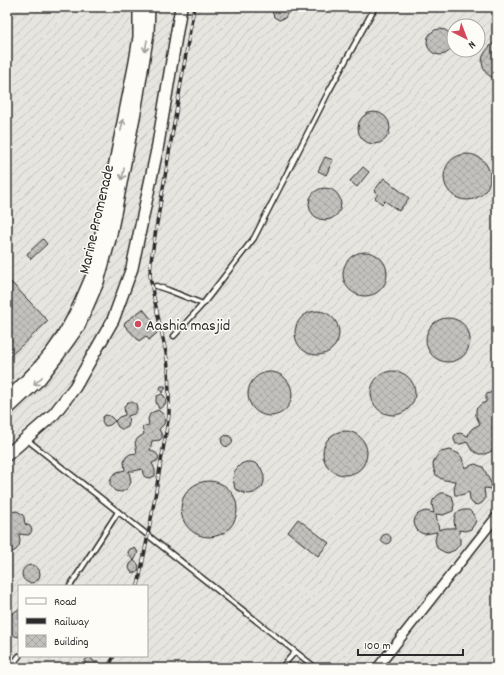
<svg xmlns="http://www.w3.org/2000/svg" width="504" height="675" viewBox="0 0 504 675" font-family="Dekko,sans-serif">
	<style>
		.industrial { fill: url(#industrial-furrows); fill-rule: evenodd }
		.building { fill: url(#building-cross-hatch); stroke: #2b2b2b }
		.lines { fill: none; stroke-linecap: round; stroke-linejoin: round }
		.lane-casing { stroke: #2b2b2b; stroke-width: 7 }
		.street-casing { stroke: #2b2b2b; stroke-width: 11 }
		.secondary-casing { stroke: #2b2b2b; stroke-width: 14 }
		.lane { stroke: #fdfcf7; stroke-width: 4 }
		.street { stroke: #fdfcf7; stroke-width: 8 }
		.secondary { stroke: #fdfcf7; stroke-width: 11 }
		.rail-casing { stroke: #2b2b2b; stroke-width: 3.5 }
		.rail { stroke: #fdfcf7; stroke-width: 2; stroke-dasharray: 6; stroke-linecap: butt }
		.oneway { stroke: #9e9e9b }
		.poi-dot { fill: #d1495b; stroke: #fdfcf7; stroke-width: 1.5 }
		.labels { text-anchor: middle; stroke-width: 3; stroke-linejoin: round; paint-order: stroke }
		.street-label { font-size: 16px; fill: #2b2b2b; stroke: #fdfcf7 }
		.poi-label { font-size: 16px; fill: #2b2b2b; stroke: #fdfcf7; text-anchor: start }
	</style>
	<defs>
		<pattern id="industrial-furrows" width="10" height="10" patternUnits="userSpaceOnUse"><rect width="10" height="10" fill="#e6e5e0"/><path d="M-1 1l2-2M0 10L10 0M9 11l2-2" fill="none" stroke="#c5c5c0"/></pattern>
		<pattern id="building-cross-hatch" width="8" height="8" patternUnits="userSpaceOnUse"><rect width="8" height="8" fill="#c2c1be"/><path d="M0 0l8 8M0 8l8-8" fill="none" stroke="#a7a6a3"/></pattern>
	</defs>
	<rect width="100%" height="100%" fill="#f5f4ef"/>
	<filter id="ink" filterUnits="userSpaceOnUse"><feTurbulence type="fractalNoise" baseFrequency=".025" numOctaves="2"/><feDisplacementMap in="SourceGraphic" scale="8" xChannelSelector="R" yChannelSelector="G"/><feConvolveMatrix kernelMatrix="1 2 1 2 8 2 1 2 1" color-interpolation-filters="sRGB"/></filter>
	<g filter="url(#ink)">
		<path class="industrial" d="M 7,7 L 497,7 L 497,668 L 7,668 ZM 454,26 L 478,26 L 478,50 L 454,50 ZM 19,586 L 147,586 L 147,656 L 19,656 Z"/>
		<g class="building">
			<polygon points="274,7 286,7 288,12 285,18 279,20 274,17 272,11"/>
			<circle cx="440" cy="42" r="13"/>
			<polygon points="497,42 497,79 491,77 486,73 483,67 482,62 483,56 486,51 490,46"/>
			<circle cx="374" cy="128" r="16"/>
			<circle cx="467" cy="177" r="23"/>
			<polygon points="325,157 333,160 326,175 318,171"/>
			<polygon points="363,167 369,172 357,187 350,181"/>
			<polygon points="384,178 409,198 399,211 385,201 382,204 375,198 378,194 374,191"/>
			<circle cx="325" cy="204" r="16"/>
			<polygon points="43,239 47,244 31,259 27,254"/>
			<circle cx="365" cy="274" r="22"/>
			<polygon points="10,281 48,321 7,359 7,284"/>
			<polygon points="143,309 153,321 151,323 157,331 157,333 149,340 146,336 139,341 124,325 125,322"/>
			<circle cx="317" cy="333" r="22"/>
			<circle cx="448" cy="340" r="22"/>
			<circle cx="393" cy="393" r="22"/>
			<circle cx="270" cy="394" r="22"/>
			<polygon points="494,379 497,380 497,427 492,427 496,434 497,439 496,444 492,451 485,454 479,454 475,452 471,449 467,442 461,444 456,444 454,440 454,437 456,434 460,433 468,436 470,431 473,428 480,424 476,416 476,409 481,404 486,402 486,396 487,394 492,392"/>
			<polygon points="161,386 165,386 166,388 162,393 160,388"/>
			<polygon points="162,394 165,397 166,400 165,404 159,409 156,402 156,399 157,396"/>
			<polygon points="128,402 132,402 136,404 137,408 137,410 134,414 128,416 129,423 128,427 124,429 122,429 118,427 115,421 119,417 125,415 124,406"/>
			<polygon points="158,410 163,414 165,419 164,424 159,429 162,435 162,438 160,440 152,441 150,450 156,453 159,457 157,461 152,463 155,470 155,476 149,478 145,477 143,474 142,469 134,471 129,471 131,482 128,488 122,492 115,491 110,485 110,482 112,476 117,472 125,470 124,462 126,457 130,454 137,453 135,442 138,438 144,434 142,428 144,426 149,425 148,419 150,414 153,412"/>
			<polygon points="105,415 110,416 115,421 110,425 106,426 104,425 102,421 103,417"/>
			<circle cx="345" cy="453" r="22"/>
			<circle cx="227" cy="441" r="5.5"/>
			<polygon points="450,450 455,452 459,454 462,458 465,468 472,465 475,464 483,467 494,489 484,488 485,497 485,499 482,503 478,505 473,504 470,500 469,492 461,495 455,495 454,489 456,481 444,480 440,478 436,475 434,470 433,465 434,460 440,452"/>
			<polygon points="246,462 252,462 257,464 261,468 263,473 264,477 264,482 262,487 254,493 249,494 244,493 235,489 233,478 234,472 237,468 241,464"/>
			<circle cx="209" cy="509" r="28"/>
			<polygon points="441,493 445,493 452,496 454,504 453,511 443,515 436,514 439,530 446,528 455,528 454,520 456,513 463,510 469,510 473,514 476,520 475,523 471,529 465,531 459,530 460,540 460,544 455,550 448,553 444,552 437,548 435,540 437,532 425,534 421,533 417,530 415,526 414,522 415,518 418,514 422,512 426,511 434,513 432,504 433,500 438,495"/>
			<polygon points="17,511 22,514 24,517 25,524 30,526 32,530 30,534 28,535 19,534 20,541 19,546 16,550 7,555 7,527 10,527 8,519 10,512"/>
			<polygon points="298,519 329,543 318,556 288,532"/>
			<circle cx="386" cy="539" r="5"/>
			<polygon points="133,548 136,549 138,553 134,561 138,564 139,567 138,571 135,573 131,572 129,568 130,564 134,560 129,556 128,552 130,549"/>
			<circle cx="31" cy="574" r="9"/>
			<polygon points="7,607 11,614 19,609 19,637 15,636 11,633 7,626"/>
			<polygon points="89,657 92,659 94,662 99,662 103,668 93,668 92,666 88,666 85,665 85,660"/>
		</g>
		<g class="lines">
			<g class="lane-casing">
				<g id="lane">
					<polyline points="156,286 168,290 203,304"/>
					<polyline points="174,336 203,304 254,238 329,91 375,7"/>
					<polyline points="26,439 316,668"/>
					<polyline points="70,586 118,512"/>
					<polyline points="10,668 19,656"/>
					<polyline points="281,668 295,652"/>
				</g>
			</g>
			<g class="street-casing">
				<polyline id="street" points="377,668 497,516"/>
			</g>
			<g class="secondary-casing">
				<g id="secondary">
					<path d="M 7,399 L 13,394 C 23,383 35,372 45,360 C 67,335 80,304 93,273 L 135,62 L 139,37 L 139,7"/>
					<polyline points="7,410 40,379 57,357 79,326 98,282 110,239 136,107 148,33 149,7"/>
					<polyline points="7,455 54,414 75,387 113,320 132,268 157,150 181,7"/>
				</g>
			</g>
			<use href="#lane" class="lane"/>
			<use href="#street" class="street"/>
			<use href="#secondary" class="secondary"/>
			<g class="rail-casing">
				<g id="rail">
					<polyline points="138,586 152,514 169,415 169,393 168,366 166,353 153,293 150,275 151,261 156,229 194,7"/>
					<polyline points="108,668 114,656"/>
				</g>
			</g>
			<use href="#rail" class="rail"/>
		</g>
		<defs><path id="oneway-shaft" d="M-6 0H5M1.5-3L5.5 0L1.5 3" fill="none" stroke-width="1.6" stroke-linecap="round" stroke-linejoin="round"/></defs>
		<g class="oneway">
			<use href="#oneway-shaft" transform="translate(146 46) rotate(100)"/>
			<use href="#oneway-shaft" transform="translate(122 125) rotate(-79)"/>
			<use href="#oneway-shaft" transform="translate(123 174) rotate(101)"/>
			<use href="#oneway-shaft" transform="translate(38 381) rotate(135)"/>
		</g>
	</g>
	<circle class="poi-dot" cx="138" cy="324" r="4"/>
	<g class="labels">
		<g class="street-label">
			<text transform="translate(95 219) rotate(-77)" y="6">Marine Promenade</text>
		</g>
		<g class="poi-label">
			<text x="146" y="330">Aashia masjid</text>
		</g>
	</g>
	<rect width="504" height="675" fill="none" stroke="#fdfcf7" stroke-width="24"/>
	<rect x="12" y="12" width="480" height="651" fill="none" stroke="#2b2b2b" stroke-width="1.5" filter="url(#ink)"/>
	<rect x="18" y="585" width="130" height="72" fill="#fdfcf7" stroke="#a9a8a5"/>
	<rect x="26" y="598" width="20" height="6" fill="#fdfcf7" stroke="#a9a8a5"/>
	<text x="54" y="605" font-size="12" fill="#2b2b2b">Road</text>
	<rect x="26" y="618" width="20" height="6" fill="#2b2b2b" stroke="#a9a8a5"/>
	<text x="54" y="625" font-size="12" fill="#2b2b2b">Railway</text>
	<rect x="26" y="635" width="20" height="12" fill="url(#building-cross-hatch)" stroke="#a9a8a5"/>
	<text x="54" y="645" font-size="12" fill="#2b2b2b">Building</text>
	<g transform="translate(466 38) rotate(138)"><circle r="19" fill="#fdfcf7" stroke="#a9a8a5"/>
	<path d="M0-3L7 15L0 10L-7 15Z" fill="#d1495b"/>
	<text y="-6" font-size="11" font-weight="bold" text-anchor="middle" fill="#2b2b2b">N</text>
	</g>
	<path d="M358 649v6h105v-6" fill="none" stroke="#2b2b2b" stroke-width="2"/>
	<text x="364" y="649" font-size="12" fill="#2b2b2b" stroke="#fdfcf7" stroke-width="3" paint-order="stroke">100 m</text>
</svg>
